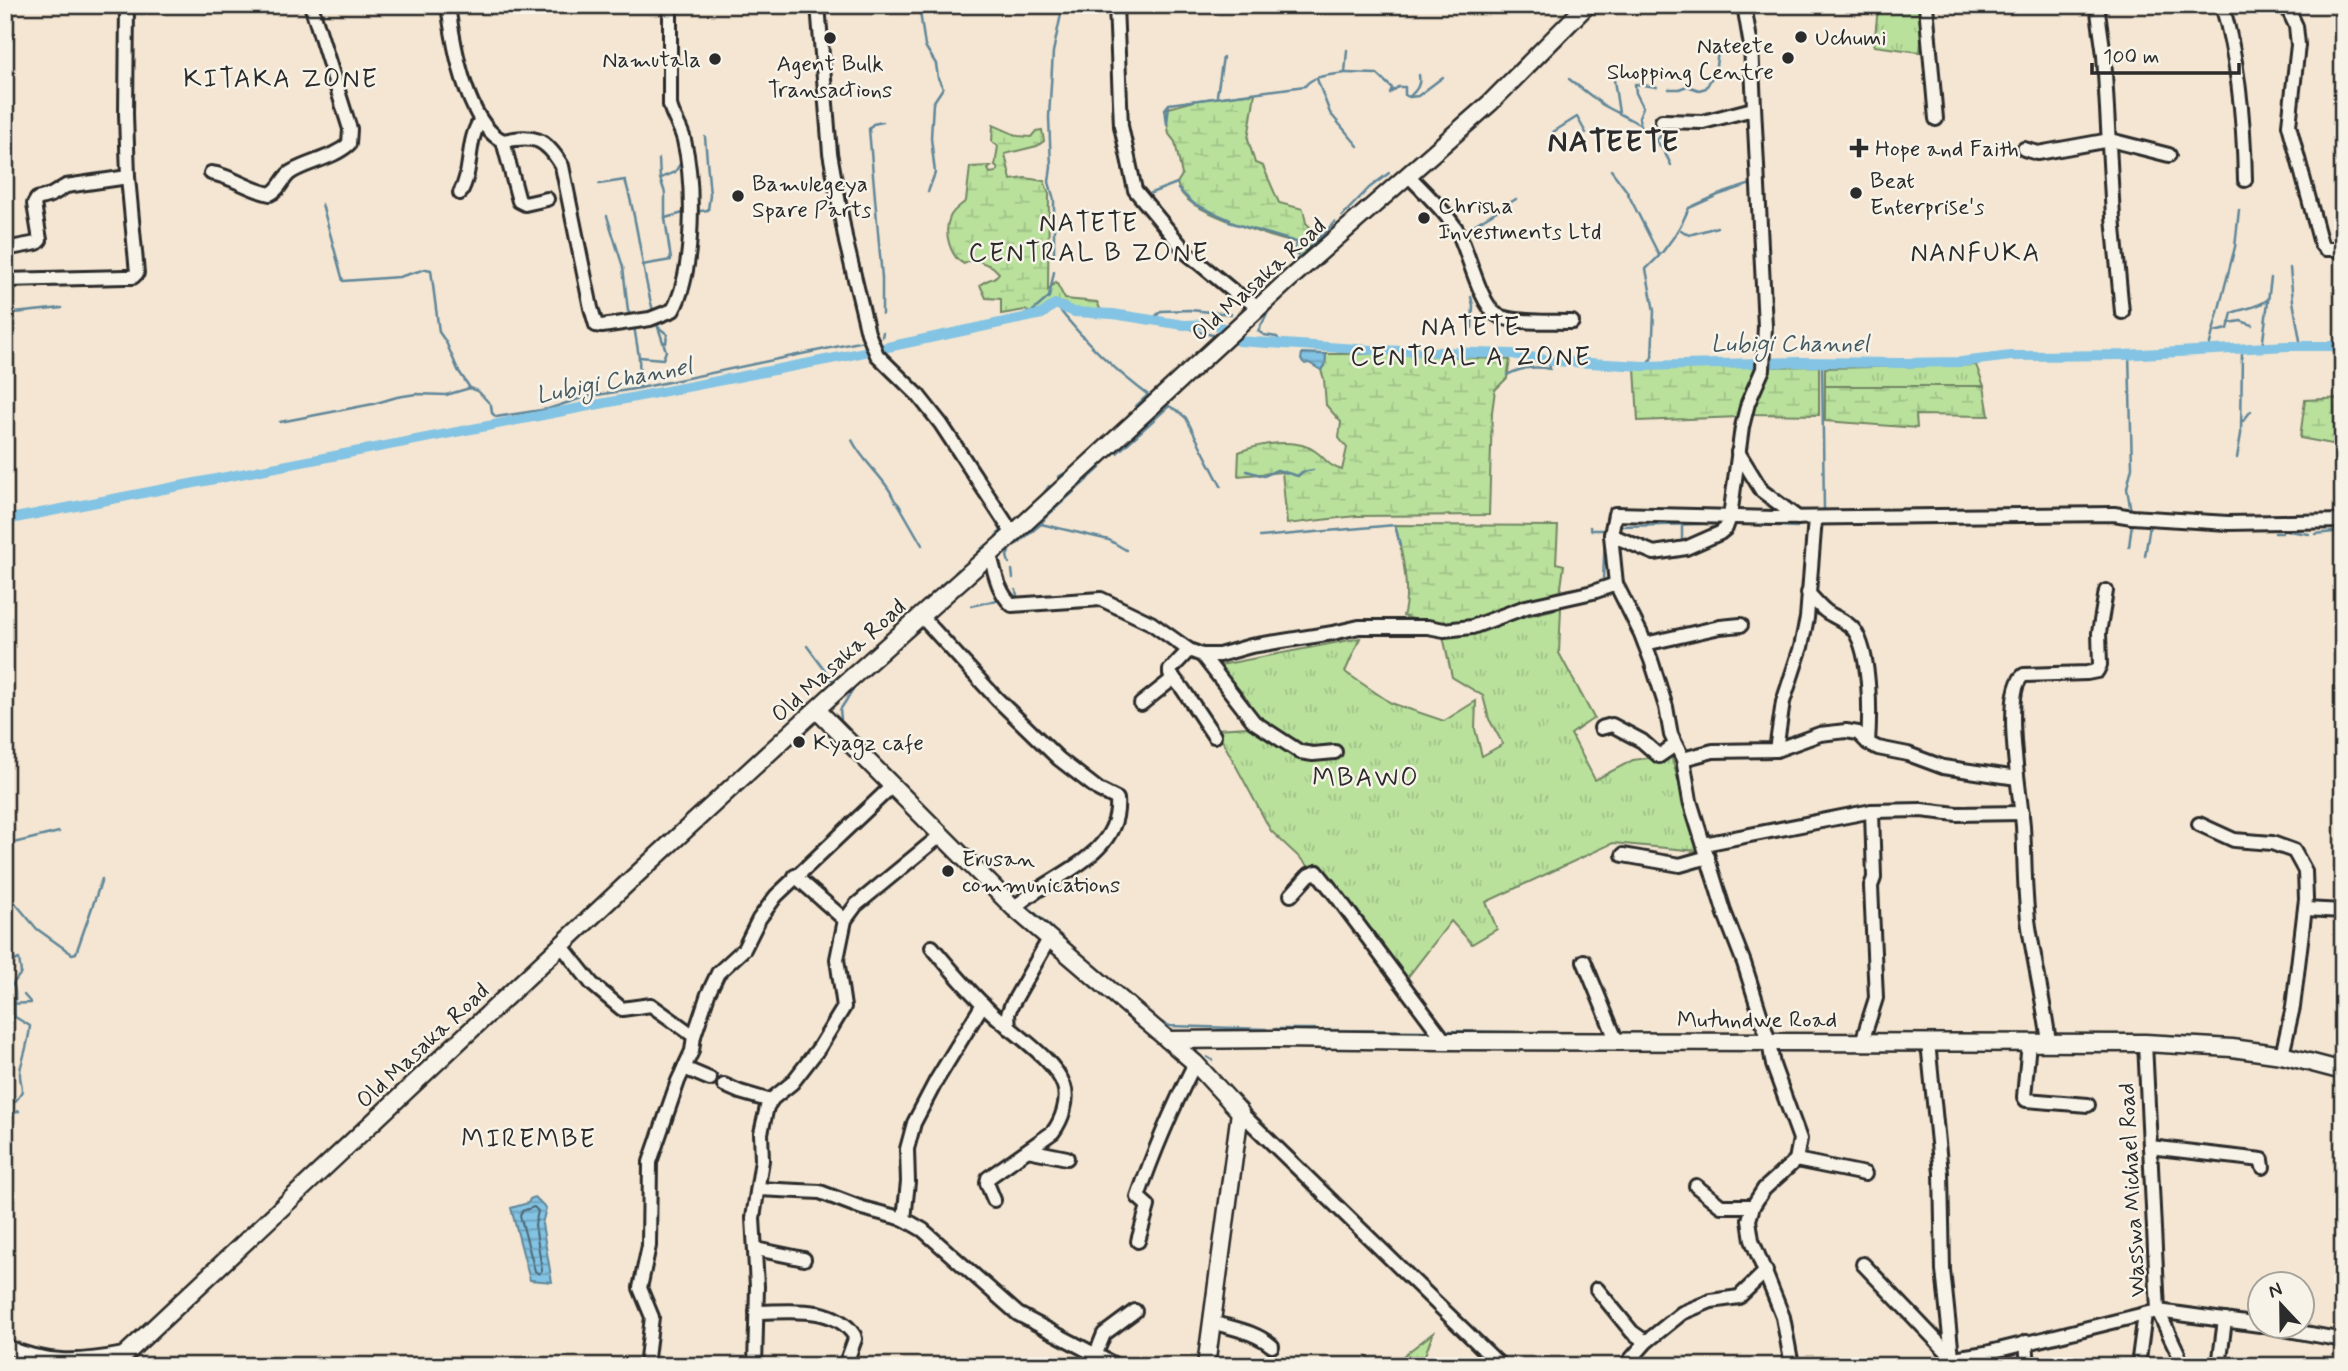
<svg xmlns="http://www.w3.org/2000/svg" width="2348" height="1371" viewBox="0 0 2348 1371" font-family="Mynerve,sans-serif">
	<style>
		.grass { fill: url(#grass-tufts); stroke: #728664; stroke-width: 2 }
		.wetland { fill: url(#wetland-marsh); stroke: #728664; stroke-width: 2 }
		.water { fill: url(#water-rules); stroke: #608699; stroke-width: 2 }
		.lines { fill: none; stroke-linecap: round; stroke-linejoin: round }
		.shore { stroke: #4e6875; stroke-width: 2 }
		.stream { stroke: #608699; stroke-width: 2.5 }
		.canal { stroke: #83c3e3; stroke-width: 10 }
		.street-casing { stroke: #2b2b2b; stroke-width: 18 }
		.secondary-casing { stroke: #2b2b2b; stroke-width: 21 }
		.street { stroke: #f7f3e8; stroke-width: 12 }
		.secondary { stroke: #f7f3e8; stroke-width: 16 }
		.poi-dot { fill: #2b2b2b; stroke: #f7f3e8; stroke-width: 2.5 }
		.labels { text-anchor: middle; stroke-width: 5; stroke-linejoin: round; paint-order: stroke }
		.poi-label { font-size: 23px; fill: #2b2b2b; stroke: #f7f3e8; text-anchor: start }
		.street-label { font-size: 23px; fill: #2b2b2b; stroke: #f7f3e8 }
		.water-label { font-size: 24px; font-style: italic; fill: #455962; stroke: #f7f3e8 }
		.quarter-label { font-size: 26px; letter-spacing: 2px; fill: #2b2b2b; stroke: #f7f3e8 }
		.district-label { font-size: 30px; font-weight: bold; letter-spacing: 2px; fill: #2b2b2b; stroke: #f7f3e8 }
	</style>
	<defs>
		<pattern id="grass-tufts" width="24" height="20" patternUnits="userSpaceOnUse" patternTransform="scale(1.75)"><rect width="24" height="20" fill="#b9e19c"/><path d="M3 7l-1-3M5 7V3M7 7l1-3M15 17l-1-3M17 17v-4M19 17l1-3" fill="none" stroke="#9fc187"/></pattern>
		<pattern id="wetland-marsh" width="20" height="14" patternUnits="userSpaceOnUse" patternTransform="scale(1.75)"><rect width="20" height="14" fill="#b9e19c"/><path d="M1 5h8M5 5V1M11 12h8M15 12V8" fill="none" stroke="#9fc187"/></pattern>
		<pattern id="water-rules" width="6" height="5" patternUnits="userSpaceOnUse" patternTransform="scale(1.75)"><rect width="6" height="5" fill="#83c3e3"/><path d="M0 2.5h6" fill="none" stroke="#6b9fb8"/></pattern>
	</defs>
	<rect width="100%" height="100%" fill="#f4e6d2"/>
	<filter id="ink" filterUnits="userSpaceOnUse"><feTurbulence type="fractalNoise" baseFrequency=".0143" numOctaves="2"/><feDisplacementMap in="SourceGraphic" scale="14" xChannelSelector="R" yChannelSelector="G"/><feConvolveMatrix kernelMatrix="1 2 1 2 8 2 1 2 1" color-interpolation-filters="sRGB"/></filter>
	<g filter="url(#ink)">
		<g class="grass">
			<polygon points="1878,8 1924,9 1920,52 1874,46"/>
			<polygon points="1976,365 1984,386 1825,386 1825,368"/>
			<polygon points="1561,608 1559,653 1594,718 1571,734 1595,780 1633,760 1671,755 1698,851 1613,843 1486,902 1497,929 1472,944 1451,921 1407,978 1349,904 1271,831 1216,729 1248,727 1215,666 1360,638 1345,672 1391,703 1444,721 1476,701 1475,729 1482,756 1503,744 1489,719 1483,696 1452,677 1443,636"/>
			<polygon points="1433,1333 1421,1366 1390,1366"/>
		</g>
		<g class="wetland">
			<path d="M 1255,93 L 1248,139 L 1255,163 L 1263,166 L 1279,203 L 1303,209 L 1306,223 L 1320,237 L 1300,257 L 1294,253 L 1296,242 C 1277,241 1210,215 1193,204 C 1186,199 1179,192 1177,183 L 1182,175 L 1175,142 L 1169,134 L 1165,109 L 1191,102 L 1189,101 Z"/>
			<path d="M 993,125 L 1018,136 L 1031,137 L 1036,131 L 1042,130 L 1044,141 L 1037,146 L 1005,154 L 1011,180 L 1025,178 L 1044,181 L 1049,194 L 1048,290 L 1056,282 L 1065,299 L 1097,302 L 1102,313 L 1074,312 L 1055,304 L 1042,314 L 1034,315 L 1025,310 L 1001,314 L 1001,299 L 986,298 L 980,285 C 986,279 995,280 999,273 L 993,267 L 974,259 L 964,264 C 950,257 943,232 950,217 C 953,210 960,206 966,201 L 970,167 L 992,166 L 988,169 L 990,173 L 996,172 L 998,169 L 995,166 L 998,146 L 992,142 Z"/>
			<path d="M 1326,354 L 1409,354 L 1510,360 L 1507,378 L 1495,390 L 1492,412 L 1489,515 L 1356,516 L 1287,524 L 1282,472 L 1238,476 L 1239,452 C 1259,444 1296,437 1315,451 C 1327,459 1326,465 1342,470 L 1347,448 L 1339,438 L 1341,422 L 1326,405 L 1324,379 L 1321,370 L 1325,366 Z"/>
			<polygon points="1760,366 1744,394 1739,417 1638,421 1635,368"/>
			<polygon points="1819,366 1819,415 1749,414 1767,367"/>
			<polygon points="1825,386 1984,386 1989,416 1916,415 1917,428 1825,421"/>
			<polygon points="2343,398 2343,446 2300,438 2305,400"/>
			<path d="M 1395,525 L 1558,526 L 1556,563 L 1564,565 L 1560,595 L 1489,618 L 1443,628 L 1403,616 C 1411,591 1402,551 1395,525 Z"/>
		</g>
		<g class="water">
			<polygon points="1302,353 1326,354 1325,366 1321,370 1309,363 1305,364 1301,360"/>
			<polygon points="535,1197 546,1208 542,1224 552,1282 530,1280 511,1208 528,1203 530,1199"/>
		</g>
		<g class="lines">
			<polygon class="shore" points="534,1207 538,1211 535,1225 542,1270 539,1274 535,1271 520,1215 522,1211"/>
			<g class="stream">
				<polyline points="919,5 925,46 936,64 938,78 943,88 933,103 931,138 935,173 928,192"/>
				<path d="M 1346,73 L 1377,74 L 1392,88 L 1390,93 L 1398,87 L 1405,87 L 1405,95 L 1409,97 C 1416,91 1421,85 1419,75"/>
				<polyline points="1317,79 1330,113 1358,146"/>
				<polyline points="1569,79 1603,105 1639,124"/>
				<polyline points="1614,80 1619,113"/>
				<path d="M 1657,87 L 1635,84 L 1636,93 L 1643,107 L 1639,117 L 1641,131 C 1656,135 1665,152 1671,165"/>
				<polyline points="1669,89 1679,89 1687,86 1699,90 1706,88 1715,72 1718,52"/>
				<polyline points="1217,95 1223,57"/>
				<polyline points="1410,97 1418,96 1443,77"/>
				<path d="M 1169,104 L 1167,124 L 1165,109 L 1169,104 L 1305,86 C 1313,75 1332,75 1345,73 L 1347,50"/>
				<polyline points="1656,140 1664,133 1666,126"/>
				<polyline points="1559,144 1553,132 1577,117 1586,133"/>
				<polyline points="1611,170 1626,190 1659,255"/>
				<polyline points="661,178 675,172 682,161"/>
				<path d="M 599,184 L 625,180 C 639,224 641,270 654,314"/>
				<polyline points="1178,189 1194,204 1230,220 1229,222 1296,242 1294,253 1300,257"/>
				<polyline points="1151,193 1177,183"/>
				<polyline points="322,204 343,281 399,277 426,269 431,270 439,332 446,342 458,370 470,388"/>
				<polyline points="694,212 708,210 710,195 705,137"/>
				<polyline points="607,216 623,267 628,311 632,317"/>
				<polyline points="1342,216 1369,188 1389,173"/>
				<polyline points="665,218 687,212"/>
				<polyline points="1469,228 1516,199"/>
				<polyline points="1681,230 1689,235 1717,227"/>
				<polyline points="1054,256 1054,200 1049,182 1051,167 1049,117 1053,52 1063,5"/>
				<polyline points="1294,263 1335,222"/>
				<polyline points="642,265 671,260 665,218 665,193 660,178 659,159"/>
				<polyline points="2290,268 2293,301 2301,346"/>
				<polyline points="1471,297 1473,306 1472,328"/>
				<path d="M 1055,304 C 1083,340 1114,370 1151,397"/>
				<polyline points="1272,305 1258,331 1264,335 1277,337 1281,343"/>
				<polyline points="5,314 62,308"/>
				<polyline points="882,314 882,278 869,129 873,124 883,122"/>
				<polyline points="1027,316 1049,297 1054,272"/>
				<polyline points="1153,319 1161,311 1190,310 1231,314"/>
				<polyline points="2229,323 2241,321 2252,325"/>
				<polyline points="1184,325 1195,331 1217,336"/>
				<polyline points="634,326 639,357 640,388"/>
				<polyline points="658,327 667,334 666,343 663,342"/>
				<path d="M 2213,332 L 2228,329 L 2232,313 C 2242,309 2260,307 2267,300"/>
				<polyline points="882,337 883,332"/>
				<polyline points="2262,348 2271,278"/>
				<polyline points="2208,351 2235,247 2239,210"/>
				<polyline points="2129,354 2132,467 2127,488 2131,512"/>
				<polyline points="639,357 663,359 666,351 656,321"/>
				<polyline points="1822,363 1824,510"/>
				<path d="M 1644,366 L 1652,358 L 1654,311 L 1646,269 C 1665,252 1679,232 1689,208 L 1718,195 L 1754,183"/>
				<path d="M 1507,375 C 1521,367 1534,366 1550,369 L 1549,361"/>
				<polyline points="1135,407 1148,395"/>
				<polyline points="2243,421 2251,411"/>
				<polyline points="280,422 373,404 397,397 416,394 446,395 470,388 478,391 491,405 492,413 496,417 548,409 585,397 640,388 864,341"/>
				<path d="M 852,440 C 861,459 879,473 890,491 C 893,497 893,500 899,505 L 922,545"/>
				<polyline points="1117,453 1169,406 1178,411 1186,418 1221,486"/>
				<polyline points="2237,458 2241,434 2242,350"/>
				<polyline points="1247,471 1264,476 1277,470 1298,476 1302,472 1313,470"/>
				<polyline points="1058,477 1075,467"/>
				<polyline points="1039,500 1049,486"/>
				<polyline points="1041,524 1045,518 1101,467"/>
				<polyline points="1709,524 1723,524"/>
				<polyline points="1733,524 1797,527"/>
				<polyline points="2139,524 2149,525"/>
				<polyline points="1590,527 1591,530 1603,530 1605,533 1603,581"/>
				<polyline points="2260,529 2268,529"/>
				<polyline points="2288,531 2309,534"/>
				<polyline points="1617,532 1622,526 1700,524"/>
				<polyline points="2275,533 2282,533"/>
				<polyline points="2315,534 2334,532"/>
				<polyline points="996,536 1002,530"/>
				<polyline points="1260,537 1395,525 1400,545"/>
				<polyline points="1682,543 1682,525"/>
				<polyline points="1017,544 1041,524 1109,540 1126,550"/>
				<polyline points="2129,547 2132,523"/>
				<polyline points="2145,556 2150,525"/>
				<polyline points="971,560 984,546"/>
				<polyline points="1009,563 1007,556 1009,552"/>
				<polyline points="1012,570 1013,578"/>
				<polyline points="955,573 961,567"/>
				<polyline points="940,586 947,580"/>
				<polyline points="1016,590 1017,596"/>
				<polyline points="971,606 997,600"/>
				<polyline points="915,611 931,595"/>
				<polyline points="911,636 919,628"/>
				<polyline points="807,646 833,681 867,653"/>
				<polyline points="874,646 905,618"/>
				<polyline points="896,649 903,642"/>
				<polyline points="880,664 887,657"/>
				<polyline points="863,679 873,671"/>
				<polyline points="841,719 840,710 856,685"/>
				<polyline points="5,845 59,832"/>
				<polyline points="999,880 1005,886"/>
				<polyline points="5,891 37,929 72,954 76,953 102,879"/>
				<polyline points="1026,905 1052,928"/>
				<polyline points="1059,934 1082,956"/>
				<polyline points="1057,955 1070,967"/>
				<polyline points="1078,973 1094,989"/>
				<polyline points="5,978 12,962 19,959 21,973 5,994"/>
				<polyline points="1102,995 1141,1029"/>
				<polyline points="5,1004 31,1003 24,995"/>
				<polyline points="1146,1011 1155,1018"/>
				<polyline points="5,1020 15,1017"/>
				<polyline points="1163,1023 1170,1026 1266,1029"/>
				<polyline points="1275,1029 1315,1029"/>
				<polyline points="1323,1030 1433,1031"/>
				<polyline points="1445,1031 1515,1032"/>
				<polyline points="1152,1037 1157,1041"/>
				<polyline points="1278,1047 1289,1047"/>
				<polyline points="1315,1047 1326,1050 1331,1047"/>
				<polyline points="1196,1049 1197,1051"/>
				<polyline points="1506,1049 1537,1049"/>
				<polyline points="1207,1057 1212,1060"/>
				<polyline points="5,1095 8,1089"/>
				<path d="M 5,1110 C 35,1087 15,1088 21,1066 C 25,1052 29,1040 30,1026 L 15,1017 C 13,1005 18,994 13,983"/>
				<polyline points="5,1117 19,1111"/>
			</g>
			<g class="canal">
				<polyline points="1238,341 1372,350 1512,354 1553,361 1644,366 1800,362 1899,363 1961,362 2011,356 2123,355 2287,346 2343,346"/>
				<polyline points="5,520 841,357 1042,314 1055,304 1074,312 1113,314 1184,325 1215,324 1226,330"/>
			</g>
			<g class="street-casing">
				<g id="street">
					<path d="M 448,5 C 453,43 466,123 503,141 C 534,135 545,137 562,166 L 591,308 L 596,325 L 602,326 L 650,319 L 673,310 C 695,271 694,182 684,140 C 681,127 673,118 670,105 L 670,5"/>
					<polyline points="818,5 830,153 846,242 868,333 877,355 918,395 941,424 1013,534"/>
					<polyline points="1116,5 1121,126 1135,190 1187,253 1234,292 1260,307"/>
					<polyline points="1926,5 1936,119"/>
					<polyline points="2097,5 2104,55 2113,217 2122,312"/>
					<path d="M 2222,5 C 2239,62 2244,121 2245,180"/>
					<polyline points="2286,5 2296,26 2298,45 2289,125 2321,244 2325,249 2343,249"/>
					<polyline points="1662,121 1703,122 1753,109"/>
					<polyline points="503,141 519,201 525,204 547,199"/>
					<polyline points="2024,149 2038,153 2110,140 2169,155"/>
					<path d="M 211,173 C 232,176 249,190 270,194 C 282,189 282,176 293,171 C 311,161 333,158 349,144 L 350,129 L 311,5"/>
					<path d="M 1408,175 C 1422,190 1449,215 1458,232 C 1468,251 1480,304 1497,315 C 1512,324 1554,321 1572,322"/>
					<path d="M 460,193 C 473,171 466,143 480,121"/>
					<polyline points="5,249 37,243 40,240 34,204 37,199 51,195 66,186 128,177"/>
					<polyline points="5,280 125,277 133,277 137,273 128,177 126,114 127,5"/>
					<polyline points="1738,452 1762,491 1798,518"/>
					<polyline points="1611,535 1654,553 1686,548 1720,533 1726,528 1730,517 1742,427 1748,403 1763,369 1765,326 1751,46 1744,5"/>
					<path d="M 990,555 C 995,573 998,592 1012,605 L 1101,599 L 1151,623 L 1189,650 L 1202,655 L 1219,655 L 1251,646 L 1333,633 L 1359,627 L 1428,627 L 1444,630 L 1472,627 L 1526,607 L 1593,592 L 1616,584"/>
					<path d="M 1808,593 C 1814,599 1820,607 1827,612 C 1836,618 1848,622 1854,630 C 1871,654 1870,714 1868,743"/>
					<path d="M 921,616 L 997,699 L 1059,759 L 1099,790 L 1117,799 C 1122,857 1049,875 1014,908"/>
					<polyline points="1645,644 1720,627 1741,625"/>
					<polyline points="1189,650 1170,670 1170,674 1182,688 1214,736"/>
					<polyline points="1202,655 1254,722 1300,752 1313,754 1335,752"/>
					<polyline points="1141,704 1174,678"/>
					<polyline points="1601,728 1612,725 1642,741 1659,756 1675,745"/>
					<polyline points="1776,750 1783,702 1801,647 1807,618 1815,518"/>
					<polyline points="1683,759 1713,751 1776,750 1820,734 1846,731 1858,733 1868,743 1878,748 1908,754 1943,767 2017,778"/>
					<polyline points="2199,824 2234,840 2272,843 2294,851 2305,871 2306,899 2293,1007 2282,1055"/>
					<polyline points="1704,844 1872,811 1921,810 1957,814 2022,813"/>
					<polyline points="1623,855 1680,865 1708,857"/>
					<polyline points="795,876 845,920"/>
					<polyline points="1291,895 1309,875 1317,872 1338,898 1445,1041"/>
					<polyline points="2305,909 2343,911"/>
					<polyline points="561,945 592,984 622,1009 651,1005 694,1036"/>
					<path d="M 932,947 C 951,970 970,992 991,1012 C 1012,1032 1055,1059 1064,1086 C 1069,1100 1062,1120 1053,1132 L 988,1178 L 987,1183 L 994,1200"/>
					<polyline points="1584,961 1617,1042"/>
					<polyline points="1009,1028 1008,1014 1011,1006 1049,939"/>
					<polyline points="1862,1042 1876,998 1871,886 1874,878 1872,811"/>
					<polyline points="1928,1042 1941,1173 1943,1270 1953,1366"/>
					<polyline points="2029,1042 2024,1097 2026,1100 2088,1105"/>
					<path d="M 2049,1042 C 2044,1004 2035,965 2029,927 C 2024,893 2025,860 2023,826 C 2021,798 2001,690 2024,675 L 2087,673 L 2097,671 L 2100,665 L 2099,633 L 2106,591"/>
					<polyline points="684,1068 710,1079"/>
					<polyline points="724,1085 740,1092 771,1101"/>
					<polyline points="1240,1112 1501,1366"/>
					<polyline points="2150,1147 2262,1160 2263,1167"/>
					<polyline points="1028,1150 1067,1158"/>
					<polyline points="1796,1160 1865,1174"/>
					<polyline points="1696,1186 1721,1206 1753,1206"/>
					<polyline points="758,1189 820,1192 862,1208 904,1219 923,1230 1018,1314 1117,1366"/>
					<polyline points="904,1219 908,1182 907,1149 914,1123 936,1081 983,1004"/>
					<path d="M 1138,1241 L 1148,1206 L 1138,1197 C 1153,1153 1174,1105 1195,1063"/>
					<polyline points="756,1249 804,1259"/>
					<polyline points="1863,1264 1953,1358"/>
					<polyline points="1597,1289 1632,1332 1646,1342"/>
					<polyline points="2158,1311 2260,1325"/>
					<polyline points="2158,1311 2178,1353 2180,1366"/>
					<path d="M 756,1312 C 788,1312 833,1304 854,1335 L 855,1339 L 845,1366"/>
					<path d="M 1212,1322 C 1234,1329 1254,1331 1272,1346"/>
					<polyline points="2267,1326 2343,1340"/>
					<polyline points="2026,1342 2028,1366"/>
					<path d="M 5,1346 C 45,1365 83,1362 124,1354"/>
					<polyline points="1095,1356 1104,1334 1135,1311"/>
					<polyline points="1953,1358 1986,1353 2145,1314"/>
					<polyline points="646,1366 652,1317 640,1288 649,1246 650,1162 678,1081 692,1051 694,1036 708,994 718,973 744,949 759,919 776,896 892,786"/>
					<polyline points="755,1366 757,1286 753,1218 762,1160 761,1133 767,1107 772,1099 792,1083 819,1048 844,1007 837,959 845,920 856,905 941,835"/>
					<polyline points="1625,1366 1646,1342 1682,1313 1711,1301 1739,1297 1766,1271"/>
					<polyline points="1792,1366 1783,1317 1752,1240 1749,1220 1753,1206 1764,1189 1796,1160 1800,1139 1773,1065 1769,1042 1744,963 1725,914 1690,801 1683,759 1671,735 1666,707 1651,660 1641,634 1616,584 1611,535 1615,514 1775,518 2114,514 2132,517 2228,523 2343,521"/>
					<polyline points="2138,1366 2145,1314 2158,1311 2145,1043"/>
					<polyline points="2219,1366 2225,1320"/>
				</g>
			</g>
			<g class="secondary-casing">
				<g id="secondary">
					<polyline points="817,710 1014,908 1195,1063 1240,1112 1206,1366"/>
					<polyline points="1168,1040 1275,1039 1445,1041 2145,1043 2232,1048 2282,1055 2343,1071"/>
					<polyline points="113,1366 634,877 833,694 1013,534 1294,275 1490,103 1587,5"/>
				</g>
			</g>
			<use href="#street" class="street"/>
			<use href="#secondary" class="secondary"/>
		</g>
	</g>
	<g class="poi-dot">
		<circle cx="1801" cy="37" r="7"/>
		<circle cx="830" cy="38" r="7"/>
		<circle cx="1788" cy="58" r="7"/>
		<circle cx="715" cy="59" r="7"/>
		<path d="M1855.5 137.5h7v7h7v7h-7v7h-7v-7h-7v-7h7z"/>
		<circle cx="1856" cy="193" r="7"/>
		<circle cx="738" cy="196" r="7"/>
		<circle cx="1424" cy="218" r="7"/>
		<circle cx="799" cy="742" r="7"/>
		<circle cx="948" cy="871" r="7"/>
	</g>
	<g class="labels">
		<g class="poi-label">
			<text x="1815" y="45">Uchumi</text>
			<text x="1774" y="53" text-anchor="end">Nateete<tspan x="1774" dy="26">Shopping Centre</tspan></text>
			<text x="701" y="67" text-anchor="end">Namutala</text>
			<text x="830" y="71" text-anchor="middle">Agent Bulk<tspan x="830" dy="26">Transactions</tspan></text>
			<text x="1875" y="156">Hope and Faith</text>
			<text x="1870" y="188">Beat<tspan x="1870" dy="26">Enterprise's</tspan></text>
			<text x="752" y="191">Bamulegeya<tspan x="752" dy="26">Spare Parts</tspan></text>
			<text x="1438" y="213">Chrisha<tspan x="1438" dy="26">Investments Ltd</tspan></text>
			<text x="813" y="750">Kyagz cafe</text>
			<text x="962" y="866">Erusan<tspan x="962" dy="26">communications</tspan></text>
		</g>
		<g class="street-label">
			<text transform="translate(1258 279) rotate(-42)" y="8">Old Masaka Road</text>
			<text transform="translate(838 660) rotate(-42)" y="8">Old Masaka Road</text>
			<text x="1757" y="1027">Mutundwe Road</text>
			<text transform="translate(422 1045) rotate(-43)" y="8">Old Masaka Road</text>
			<text transform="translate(2131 1190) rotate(-93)" y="8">Wasswa Michael Road</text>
		</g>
		<g class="water-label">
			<text x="1790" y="351">Lubigi Channel</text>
			<text transform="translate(614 380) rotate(-11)" y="8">Lubigi Channel</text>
		</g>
		<g class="quarter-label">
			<text x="281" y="87">KITAKA ZONE</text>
			<text x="1089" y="231">NATETE<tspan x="1089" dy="30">CENTRAL B ZONE</tspan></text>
			<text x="1976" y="261">NANFUKA</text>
			<text x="1471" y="335">NATETE<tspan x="1471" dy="30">CENTRAL A ZONE</tspan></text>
			<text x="1366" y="786">MBAWO</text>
			<text x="529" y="1147">MIREMBE</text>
		</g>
		<g class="district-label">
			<text x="1614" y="151">NATEETE</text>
		</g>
	</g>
	<rect width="2348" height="1371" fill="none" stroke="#f7f3e8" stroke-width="28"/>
	<rect x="14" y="14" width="2320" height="1343" fill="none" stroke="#2b2b2b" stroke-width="2.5" filter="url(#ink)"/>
	<g transform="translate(2281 1305) rotate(338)"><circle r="33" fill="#f7f3e8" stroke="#a5a39c" stroke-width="2"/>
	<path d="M0-5L12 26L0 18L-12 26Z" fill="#2b2b2b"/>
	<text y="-10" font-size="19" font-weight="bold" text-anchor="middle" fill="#2b2b2b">N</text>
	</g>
	<path d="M2092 63v10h147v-10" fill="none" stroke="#2b2b2b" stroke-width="3.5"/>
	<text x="2103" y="63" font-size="21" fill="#2b2b2b" stroke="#f7f3e8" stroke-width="5" paint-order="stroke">100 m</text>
</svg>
